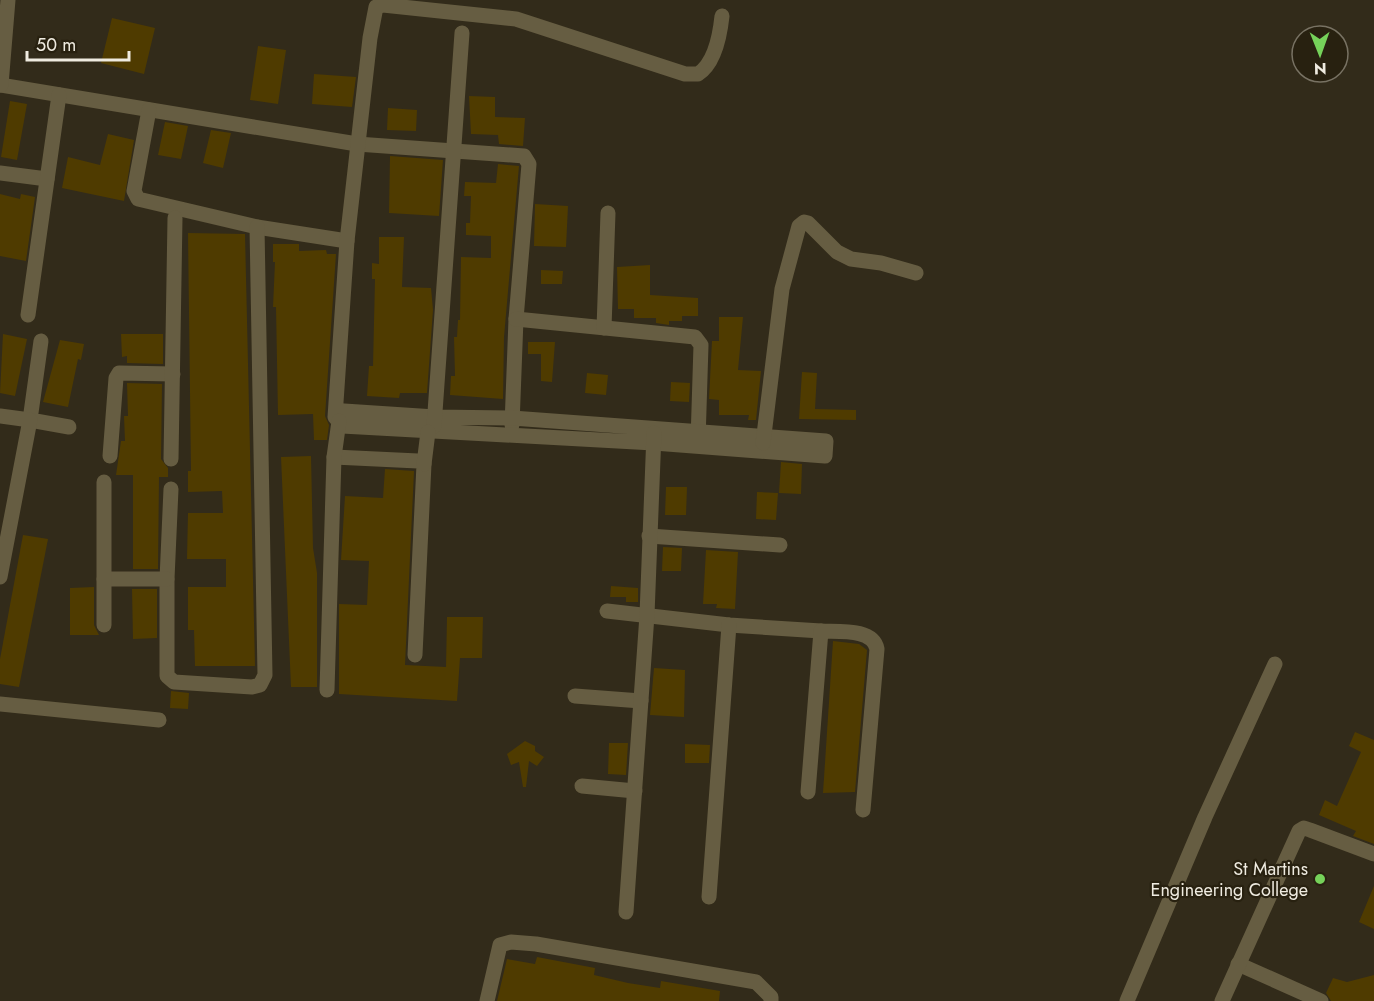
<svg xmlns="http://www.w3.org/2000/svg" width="1374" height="1001" viewBox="0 0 1374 1001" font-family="Jost,sans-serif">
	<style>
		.building { fill: #4f3b00 }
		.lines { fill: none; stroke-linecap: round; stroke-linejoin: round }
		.minor { stroke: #665d42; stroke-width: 15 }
		.poi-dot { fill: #76d25a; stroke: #282110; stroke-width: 2 }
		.labels { text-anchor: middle; stroke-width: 4.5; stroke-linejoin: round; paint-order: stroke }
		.poi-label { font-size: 18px; fill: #efebe0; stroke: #282110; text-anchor: end }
	</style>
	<rect width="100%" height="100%" fill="#322b1a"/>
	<g class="building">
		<polygon points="112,18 155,28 144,74 101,63"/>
		<polygon points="258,46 286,50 278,104 250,100"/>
		<polygon points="314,74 356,77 352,107 312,104"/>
		<polygon points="469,96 495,97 495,117 525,118 523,146 499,144 498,135 471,134"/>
		<polygon points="10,101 27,104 17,160 1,157"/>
		<polygon points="388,108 417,110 416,131 387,130"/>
		<polygon points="165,122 188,126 181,159 158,155"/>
		<polygon points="211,130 231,133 223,168 203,163"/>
		<polygon points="108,134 134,140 124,201 62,188 68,157 100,165"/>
		<polygon points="390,156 443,160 439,216 389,213"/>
		<polygon points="498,164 519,166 504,337 503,399 450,395 451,376 455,376 454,337 457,337 458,320 460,320 461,257 491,258 491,236 466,235 466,223 470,223 471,196 464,196 465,182 496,183"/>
		<polygon points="0,194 20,199 21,194 35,197 26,261 0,256"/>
		<polygon points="535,204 568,206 566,247 534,246"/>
		<polygon points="188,233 245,234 255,666 195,666 194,630 188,630 188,587 226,587 226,559 187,559 188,513 223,513 222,491 188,492 188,471 191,471"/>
		<polygon points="379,237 404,237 402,287 431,288 433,310 427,393 400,393 399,398 367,396 369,366 373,366 375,279 372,279 372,263 379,264"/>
		<polygon points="273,244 299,244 299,251 326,250 327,254 336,254 325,416 329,425 327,440 314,440 313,414 278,415 276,307 273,307 275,262 273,262"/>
		<polygon points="650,265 650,295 698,298 698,316 682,316 682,321 669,321 669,325 656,323 656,318 634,318 634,309 618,309 617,267"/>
		<polygon points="541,270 563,271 562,284 541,284"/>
		<polygon points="719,317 743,317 738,370 761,371 756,420 748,420 749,415 719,415 719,400 709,399 712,341 719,341"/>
		<polygon points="3,334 27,339 15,396 0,393"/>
		<polygon points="121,334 163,334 163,364 127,363 127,356 122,357"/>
		<polygon points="60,340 84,344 81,360 78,359 68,407 43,402"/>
		<polygon points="528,342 555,342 552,382 541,381 541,354 528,354"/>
		<polygon points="802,372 817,373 815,409 856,410 856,420 799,419"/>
		<polygon points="587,373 608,375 606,395 585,393"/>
		<polygon points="671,382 690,383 689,402 670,401"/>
		<polygon points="127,383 162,384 161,459 168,468 168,477 159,477 158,569 133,569 133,475 116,475 121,441 125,441 124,416 128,416"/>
		<polygon points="311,456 313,548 317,573 317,687 291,687 281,457"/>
		<polygon points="781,462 802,464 801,494 779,493"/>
		<polygon points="385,469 414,471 405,665 446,667 447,617 483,617 482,658 460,658 457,701 339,694 339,604 367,605 369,561 341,560 345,496 383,498"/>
		<polygon points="666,487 687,487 686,515 665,515"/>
		<polygon points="757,492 778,493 776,520 756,519"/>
		<polygon points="23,535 48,539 19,687 0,684 0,659"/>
		<polygon points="663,547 682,548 681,571 662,571"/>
		<polygon points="706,550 738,552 735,609 716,608 717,604 703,604"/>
		<polygon points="611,586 638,588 638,602 626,602 626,597 610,597"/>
		<polygon points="94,587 94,625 99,635 70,635 70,588"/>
		<polygon points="132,589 157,589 157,638 133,639"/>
		<polygon points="833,641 859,644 867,650 855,792 823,793"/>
		<polygon points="654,668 685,670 684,717 650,715"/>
		<polygon points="171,691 189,693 188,709 170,708"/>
		<polygon points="1355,732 1374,740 1374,844 1353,836 1356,831 1319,815 1325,800 1337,806 1361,752 1349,746"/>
		<polygon points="525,741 535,746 535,751 544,757 537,766 529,761 526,787 523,787 519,762 511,765 507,754"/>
		<polygon points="609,743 628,743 626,775 608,774"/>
		<polygon points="685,744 710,745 709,763 685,763"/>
		<polygon points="1374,886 1374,929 1359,922"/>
		<polygon points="537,957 595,968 594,975 628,983 660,988 661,981 720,991 719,1001 497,1001 507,959 535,964"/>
		<polygon points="1374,975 1374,1001 1331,1001 1326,993 1333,978 1347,982"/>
	</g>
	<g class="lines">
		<g class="minor">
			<polyline points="0,85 357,144 524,156 529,164 516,319 512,425"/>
			<polyline points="1,85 8,0"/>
			<polyline points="149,110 134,191 138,199 257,227 347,241"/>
			<polyline points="0,173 47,179"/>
			<polyline points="28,315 59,95"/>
			<polyline points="516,319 695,337 701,345 698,441"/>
			<polyline points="604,328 608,213"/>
			<polyline points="41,341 30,420 69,427"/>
			<polyline points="0,416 30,420 0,577"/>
			<path d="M 335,417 L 344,411 L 435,417 L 512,418 L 826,441 L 825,456 L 654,443 L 342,426 L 335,417 L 347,241 L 370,38 L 376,7 L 383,5 L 516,19 L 685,74 L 698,74 C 715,63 720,35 722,16"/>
			<polyline points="434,426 462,33"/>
			<polyline points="763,443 782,289 799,226 804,222 808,223 837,252 851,259 881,263 916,273"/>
			<polyline points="110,456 116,378 119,373 173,374"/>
			<polyline points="334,457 418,461 424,464 415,655"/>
			<polyline points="171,459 175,218"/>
			<polyline points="424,464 428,432"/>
			<polyline points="171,489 167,579 167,676 174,682 252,687 260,685 265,675 257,227"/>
			<polyline points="649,536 780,545"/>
			<polyline points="104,579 167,579"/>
			<polyline points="607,611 729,625 821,631"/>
			<polyline points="104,625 104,482"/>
			<polyline points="327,690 334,457 339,421"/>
			<polyline points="575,696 641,701"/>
			<polyline points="0,704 159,720"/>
			<polyline points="582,786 635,791"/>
			<path d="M 808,792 L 821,631 C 838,632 873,628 877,649 L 863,810"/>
			<polyline points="709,897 729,625"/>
			<polyline points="626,912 647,615 654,433"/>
			<polyline points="1238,964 1321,1001"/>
			<polyline points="487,1001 500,945 511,942 536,944 756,982 771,997 771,1001"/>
			<polyline points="1127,1001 1205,817 1275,664"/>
			<polyline points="1222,1001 1299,831 1304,828 1310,830 1374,854"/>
		</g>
	</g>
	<circle class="poi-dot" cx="1320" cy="879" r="6"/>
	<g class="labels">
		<g class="poi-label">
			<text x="1308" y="875">St Martins<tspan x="1308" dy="21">Engineering College</tspan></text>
		</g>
	</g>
	<g transform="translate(1320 54) rotate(179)"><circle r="28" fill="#282110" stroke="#787263" stroke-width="1.5"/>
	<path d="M0-4.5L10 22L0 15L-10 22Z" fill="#76d25a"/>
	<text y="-9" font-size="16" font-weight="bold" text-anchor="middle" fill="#efebe0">N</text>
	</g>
	<path d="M27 51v9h102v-9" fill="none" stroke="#efebe0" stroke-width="3"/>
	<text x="36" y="51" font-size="18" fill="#efebe0" stroke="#282110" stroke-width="4.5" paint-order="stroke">50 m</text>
</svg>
